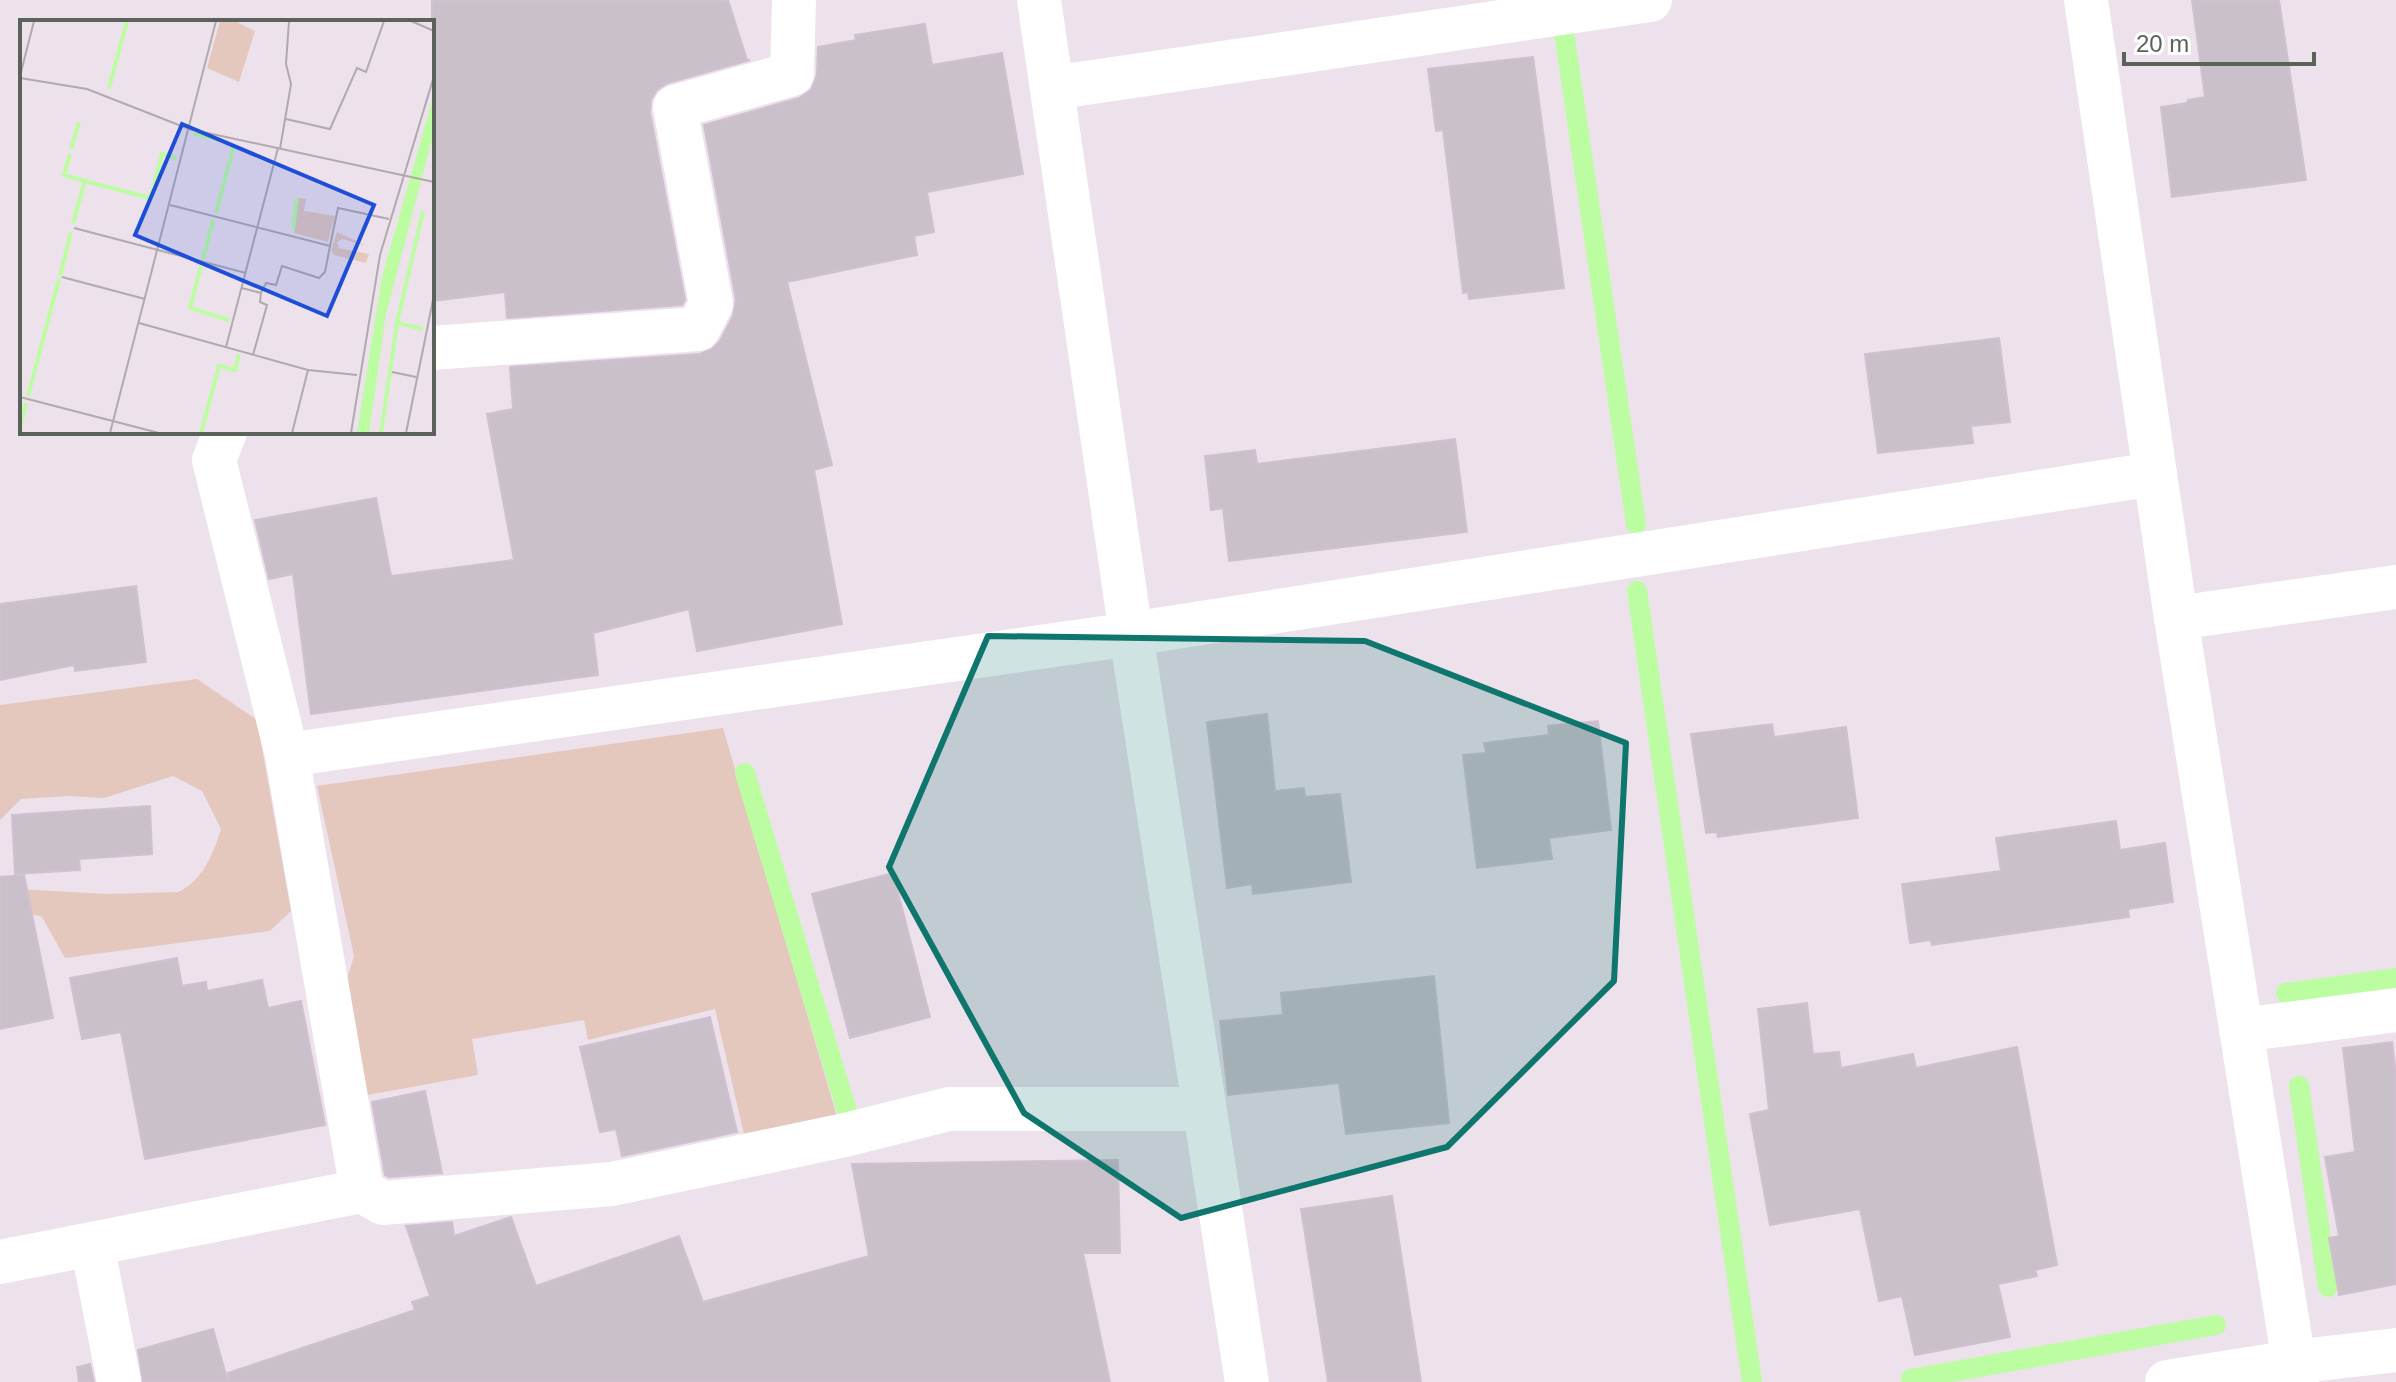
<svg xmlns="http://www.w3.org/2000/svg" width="2396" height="1382" viewBox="0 0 2396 1382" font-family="Helvetica,sans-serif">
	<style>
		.green { fill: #e4c8be }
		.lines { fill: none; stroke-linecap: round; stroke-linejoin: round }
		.stream { stroke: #bdfda1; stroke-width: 20 }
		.building { fill: #c9c0ca; stroke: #d0c0d1; stroke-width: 2 }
		.minor { stroke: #fff; stroke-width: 44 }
		.marked { fill: #0f766e; fill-opacity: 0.2; stroke: #0f766e; stroke-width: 6; stroke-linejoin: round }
		.inset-river { fill: none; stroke: #bdfda1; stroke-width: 4 }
		.inset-road { fill: none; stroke: #afaaae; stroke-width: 2 }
		.view { fill: #1d4ed8; fill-opacity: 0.15; stroke: #1d4ed8; stroke-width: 4 }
		.inset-edge { fill: none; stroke: #5b625a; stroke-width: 4 }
	</style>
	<rect width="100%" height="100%" fill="#ede1ec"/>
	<g class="green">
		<path d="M 197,679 L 257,720 L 291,911 L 270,931 L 65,958 L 42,917 L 32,914 L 0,920 L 0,888 L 106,894 L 178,892 C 203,881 214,852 221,829 L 202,791 L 173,776 L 104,798 L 69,796 L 21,799 L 0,820 L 0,705 Z"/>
		<polygon points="723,728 838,1120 746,1143 715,1009 588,1040 584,1020 472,1039 478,1075 362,1096 341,999 354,956 317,786"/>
	</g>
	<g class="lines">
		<g class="stream">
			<polyline points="1564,32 1636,524"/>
			<polyline points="1637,591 1752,1382"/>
			<polyline points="745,773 846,1108"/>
			<polyline points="2286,993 2396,978"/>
			<polyline points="2299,1086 2328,1287"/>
			<polyline points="1911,1379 2216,1325"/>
		</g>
	</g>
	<g class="building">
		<polygon points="432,0 728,0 747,60 750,60 668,83 657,90 651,100 650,112 685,300 682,305 507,318 505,292 432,301"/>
		<polygon points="2192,0 2279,0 2306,180 2172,197 2161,107 2187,103 2188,100 2205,97"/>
		<polygon points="925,24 932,65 1002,53 1023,174 927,192 934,232 914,236 917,255 787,282 832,465 814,470 842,624 697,651 689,609 593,633 598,675 311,714 293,574 269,579 255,520 376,498 391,576 514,560 487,414 513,409 510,367 700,354 712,349 720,341 733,316 736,300 704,125 799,98 811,90 817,75 818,47 856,40 855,35"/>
		<polygon points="1533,57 1564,288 1469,299 1468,292 1463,293 1443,130 1436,131 1428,69"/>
		<polygon points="1999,338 2010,422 1971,426 1973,443 1878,453 1865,354"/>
		<polygon points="1455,439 1467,532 1229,561 1223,508 1211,510 1205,456 1255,450 1257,464"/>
		<polygon points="136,586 146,662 75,671 74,665 0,680 0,604"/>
		<polygon points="1267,714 1275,791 1304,788 1305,797 1340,794 1351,882 1253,894 1252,884 1227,888 1207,722"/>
		<polygon points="1598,721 1611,830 1549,838 1552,859 1477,868 1463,755 1486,753 1484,743 1549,735 1548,726"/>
		<polygon points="1772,724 1774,737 1846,727 1858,818 1718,837 1717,832 1706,833 1691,734"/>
		<polygon points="150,806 152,854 79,859 80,870 15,874 12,815"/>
		<polygon points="2116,821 2120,850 2165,843 2173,902 2128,909 2129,917 1932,945 1931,940 1910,943 1902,884 2001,871 1996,838"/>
		<polygon points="893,873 930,1017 850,1038 812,894"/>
		<polygon points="24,875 53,1018 0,1029 0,877"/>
		<polygon points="177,958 182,986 206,982 207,991 262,980 268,1008 301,1001 325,1125 145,1159 121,1032 82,1039 70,978"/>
		<polygon points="1434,976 1449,1123 1346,1134 1339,1083 1228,1095 1220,1021 1283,1015 1281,993"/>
		<polygon points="1807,1003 1813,1054 1839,1052 1841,1068 1913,1054 1916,1068 2017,1047 2057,1265 2035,1270 2037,1276 1998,1284 2010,1337 1915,1355 1902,1296 1879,1301 1860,1209 1770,1225 1750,1114 1769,1110 1758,1009"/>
		<polygon points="710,1017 737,1132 622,1156 616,1129 600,1132 580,1047"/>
		<polygon points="2392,1042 2396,1074 2396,1284 2339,1295 2329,1238 2339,1236 2325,1157 2355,1152 2343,1048"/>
		<polygon points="425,1091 442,1173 389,1177 385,1175 372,1102"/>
		<polygon points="1118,1160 1120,1253 1083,1253 1110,1382 229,1382 228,1373 415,1310 412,1302 430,1296 406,1226 452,1222 454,1236 511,1217 536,1286 679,1236 703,1302 869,1256 852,1164"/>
		<polygon points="1392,1196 1421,1382 1328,1382 1301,1209"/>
		<polygon points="213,1329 228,1382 143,1382 138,1350"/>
		<polygon points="90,1364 94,1382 79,1382 77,1367"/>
	</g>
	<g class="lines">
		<g class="minor">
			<polyline points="1039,0 1131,634 1247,1382"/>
			<polyline points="2086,0 2176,618 2297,1382"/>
			<polyline points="1052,88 1650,0"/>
			<polyline points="432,348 698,329 711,304 675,107 792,74 794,0"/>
			<polyline points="225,432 214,460 287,755"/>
			<polyline points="2176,618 2396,587"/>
			<polyline points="2241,1030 2396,1010"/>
			<polyline points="362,1191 383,1203 612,1184 845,1135 949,1109 1204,1109"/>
			<polyline points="92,1244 119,1382"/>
			<polyline points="0,1262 362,1191 287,755 1131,634 2154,474"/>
			<polyline points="2167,1382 2293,1362 2396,1350"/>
		</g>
	</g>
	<path class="marked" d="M 988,636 L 1365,641 L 1626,743 L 1614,981 L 1447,1147 L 1181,1218 L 1024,1113 L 889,867 Z"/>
	<g transform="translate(20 20)">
		<rect width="414" height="414" fill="#ede1ec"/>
		<path d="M 200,1 L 215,1 L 235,11 L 219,62 L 187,48 ZM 278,178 L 286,179 L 284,191 L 315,196 L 308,222 L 274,213 ZM 317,212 L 347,226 L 322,219 L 317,222 L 319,228 L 349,234 L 346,243 L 314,235 L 311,230 Z" fill="#e4c8be"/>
		<path d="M 414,74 L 414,112 L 366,294 L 349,413 L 337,413 L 362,257 Z" fill="#bdfda1"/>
		<path class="inset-river" d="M 89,68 L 107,1M 174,114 L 201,120M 51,129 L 59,102M 50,134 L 44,155 L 65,161 L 53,203M 65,161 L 130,178 L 133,168M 134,165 L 142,134 L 156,138M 196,193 L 214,125M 273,209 L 277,178M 183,240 L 193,200M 181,246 L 170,288 L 209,300M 40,256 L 51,212M 378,303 L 403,309M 8,376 L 39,259M 0,407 L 6,383M 181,413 L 199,346 L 215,350 L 219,334M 361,413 L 377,303 L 403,191"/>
		<path class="inset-road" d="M 391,1 L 414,11M 0,56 L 14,1M 0,58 L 67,69 L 169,109 L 414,162M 266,99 L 310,109 L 337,48 L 346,52 L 364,1M 260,129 L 271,64 L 266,44 L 269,1M 150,185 L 310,226 L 318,188 L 369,199M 54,208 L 138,230M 138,230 L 226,253M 42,257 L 125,279M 222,268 L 241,273 L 240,282 L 247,285 L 233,335M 241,273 L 246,263 L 256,265 L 262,246 L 299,258 L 305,252 L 310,226M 119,303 L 288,350 L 337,355M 206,327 L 258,128M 372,352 L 396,357M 0,377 L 139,413M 90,413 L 196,1M 272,413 L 288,350M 331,413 L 360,235 L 414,56M 386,413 L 414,275"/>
		<path class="view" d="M 162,104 L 354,185 L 307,296 L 115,215 Z"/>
		<rect width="414" height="414" class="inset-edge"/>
	</g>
	<path d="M2124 52v12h190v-12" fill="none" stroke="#5b625a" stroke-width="4"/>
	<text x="2136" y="52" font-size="24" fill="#5b625a" stroke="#ffffff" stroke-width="6" paint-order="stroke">20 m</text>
</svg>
